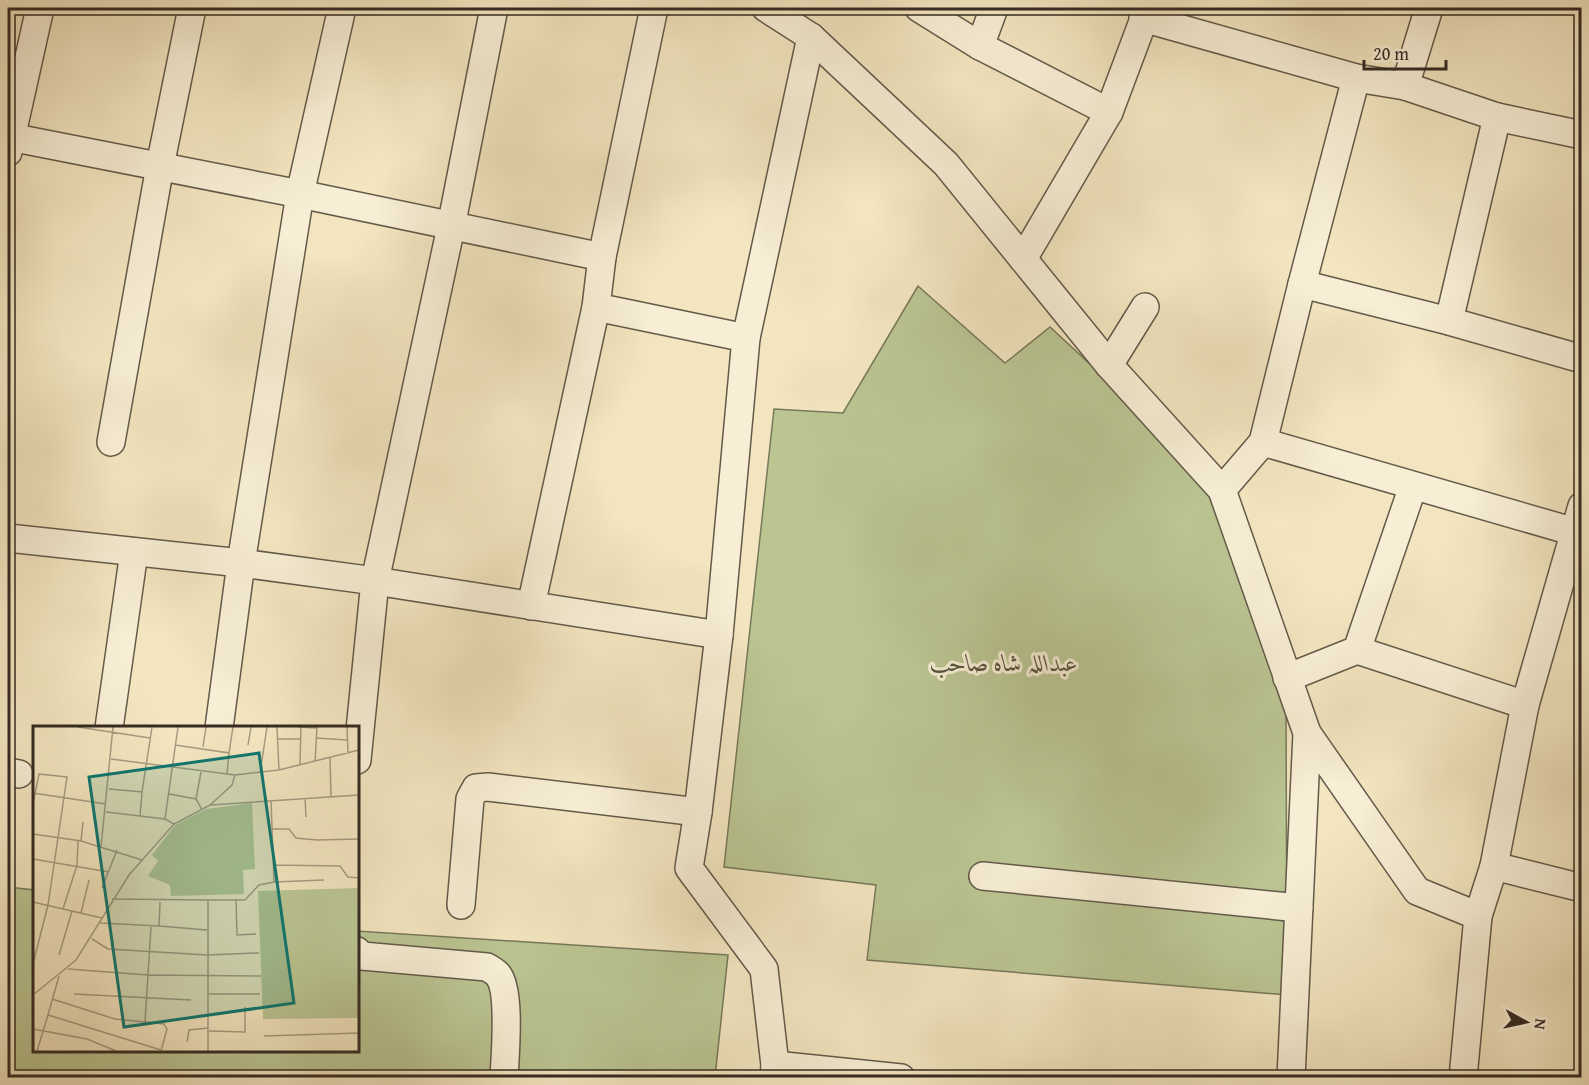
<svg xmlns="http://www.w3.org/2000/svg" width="1589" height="1085" viewBox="0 0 1589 1085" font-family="'Gentium Book Plus',Amiri,serif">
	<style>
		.green { fill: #bac592; stroke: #78785a; stroke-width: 1.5 }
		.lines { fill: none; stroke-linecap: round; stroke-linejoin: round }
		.minor-casing { stroke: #645a4a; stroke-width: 30 }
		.minor { stroke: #f7eed5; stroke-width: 27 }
		.labels { text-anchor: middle; stroke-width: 6; stroke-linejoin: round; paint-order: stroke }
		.park-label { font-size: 24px; font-style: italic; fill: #56523f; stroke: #f7eed5 }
		.inset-road { fill: none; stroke: #a69b81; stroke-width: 1.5 }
		.view { fill: #0f766e; fill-opacity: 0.15; stroke: #0f766e; stroke-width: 3 }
		.inset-edge { fill: none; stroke: #352b23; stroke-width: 3 }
	</style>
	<rect width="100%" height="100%" fill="#f2e5bf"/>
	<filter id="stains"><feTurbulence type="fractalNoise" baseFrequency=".00333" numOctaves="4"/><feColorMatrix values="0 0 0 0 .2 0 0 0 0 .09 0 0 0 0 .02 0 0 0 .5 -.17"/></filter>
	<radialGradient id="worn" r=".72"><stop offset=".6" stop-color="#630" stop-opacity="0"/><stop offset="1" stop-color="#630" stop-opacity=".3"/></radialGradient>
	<g class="green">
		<polygon points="918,286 1005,363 1050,327 1175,443 1217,495 1286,707 1287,995 867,960 876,885 724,867 774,409 843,413"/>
		<polygon points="8,887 34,890 34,1050 357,1050 357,931 728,955 715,1077 8,1078"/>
	</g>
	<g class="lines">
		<g class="minor-casing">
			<g id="minor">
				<polyline points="654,8 602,257 596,307 746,338"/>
				<polyline points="766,8 811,37 946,164 1109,365 1222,490 1307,733 1291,1078"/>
				<polyline points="919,8 980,46 1109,112"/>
				<polyline points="1143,18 1356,78 1405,86 1497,117 1582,135"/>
				<polyline points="980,46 994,8"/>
				<polyline points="1405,86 1429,8"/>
				<polyline points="1497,117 1449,321 1582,359"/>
				<polyline points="10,137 300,194 602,257"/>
				<polyline points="8,152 40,8"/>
				<polyline points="1023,259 1109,112 1148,8"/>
				<polyline points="1302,284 1449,321"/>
				<polyline points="1109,365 1145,307"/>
				<polyline points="111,442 160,166 192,8"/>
				<polyline points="1263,442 1582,534"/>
				<polyline points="1222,490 1263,442 1302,284 1356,78"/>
				<polyline points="8,538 241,563 375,581 719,635 746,338 811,37"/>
				<polyline points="531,606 596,307"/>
				<polyline points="719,635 698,812 689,868 764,969 775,1065 774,1078"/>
				<polyline points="1357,650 1525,705"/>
				<polyline points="1287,678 1357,650 1413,486"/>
				<polyline points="109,728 134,552"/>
				<polyline points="219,728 241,563 300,194 342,8"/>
				<polyline points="1307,733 1417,891 1478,916"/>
				<polyline points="357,760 375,581 451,227 494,8"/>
				<polyline points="8,772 19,774"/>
				<polyline points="1494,866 1582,888"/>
				<polyline points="983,876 1299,908"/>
				<polyline points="461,905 470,799 476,788 488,787 698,812"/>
				<path d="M 357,951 L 362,956 L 487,967 C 490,969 496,972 498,975 C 511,991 505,1056 504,1078"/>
				<polyline points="775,1065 901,1078"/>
				<polyline points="1463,1078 1478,916 1494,866 1525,705 1582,506"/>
			</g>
		</g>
		<use href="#minor" class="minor"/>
	</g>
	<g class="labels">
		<g class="park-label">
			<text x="1004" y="671">عبداللہ شاہ صاحب</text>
		</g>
	</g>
	<g transform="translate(33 726)">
		<rect width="326" height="326" fill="#f2e5bf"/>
		<path d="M 219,77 L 222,143 L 210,144 L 211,168 L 138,170 L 137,159 L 115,150 L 125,135 L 119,129 L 142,99 L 173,83 ZM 325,162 L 325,292 L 230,293 L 225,165 Z" fill="#bac592"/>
		<path class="inset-road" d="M 45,1 L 117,12M 244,1 L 246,44M 265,1 L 284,2M 314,1 L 315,27M 283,12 L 314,14M 245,13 L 268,13M 142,19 L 196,27 L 194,47M 215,19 L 218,1M 170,21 L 173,1M 196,27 L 200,1M 297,32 L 298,71M 78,33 L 202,49 L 246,44 L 326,24M 282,36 L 284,1M 267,39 L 268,1M 227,47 L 234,1M 76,63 L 109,66 L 119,1M 0,67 L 73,78M 136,68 L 163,73 L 169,84M 272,72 L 273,91M 163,73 L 168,46M 238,74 L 241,156M 0,78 L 6,48 L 34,51 L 15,179 L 0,238M 177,79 L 199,59 L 202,49M 73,86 L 132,93 L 141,98M 107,90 L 109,66M 132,93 L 145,1M 239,103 L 256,103 L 263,112 L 284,114 L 326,113M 0,108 L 48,115 L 109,134M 48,115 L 50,96M 68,121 L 80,1M 0,133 L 76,146M 240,139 L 307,140 L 315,151 L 326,152M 69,162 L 84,124M 79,173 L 175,174 L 175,325M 203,173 L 204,209 L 223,208M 175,174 L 212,174 L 226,159 L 241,156 L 291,154M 0,176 L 69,192M 30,183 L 44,139 L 45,115M 48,187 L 56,154M 67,197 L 126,200 L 127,176M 126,200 L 174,204M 59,213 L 75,223 L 174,229 L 226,227M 26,229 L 39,185M 35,243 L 115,249 L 228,250M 41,268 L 158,274M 175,268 L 227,268M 0,269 L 43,234 L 96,149 L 141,98 L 177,79 L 326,69M 19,273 L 82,293 L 131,298 L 134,303 L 128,325M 15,289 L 26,250M 112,296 L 118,201M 0,303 L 54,313 L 83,325M 176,305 L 212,306 L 212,281M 231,310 L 326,307M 154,316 L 156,304 L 175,302M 4,325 L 15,289 L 128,324"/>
		<path class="view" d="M 226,27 L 261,277 L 91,301 L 56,51 Z"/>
		<rect width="326" height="326" class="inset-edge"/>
	</g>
	<rect width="1589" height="1085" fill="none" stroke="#f2e5bf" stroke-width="30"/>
	<rect x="9" y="9" width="1571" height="1067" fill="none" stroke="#352b23" stroke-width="3"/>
	<rect x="15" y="15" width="1559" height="1055" fill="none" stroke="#352b23" stroke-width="1.5"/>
	<g transform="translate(1526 1022) rotate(98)" stroke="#f7eed5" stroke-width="4.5" paint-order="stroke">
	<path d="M0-4.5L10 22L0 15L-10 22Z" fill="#352b23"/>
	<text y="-9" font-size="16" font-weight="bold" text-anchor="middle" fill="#352b23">N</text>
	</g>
	<path d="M1364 60v9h82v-9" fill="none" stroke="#352b23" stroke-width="3"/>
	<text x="1373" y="60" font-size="18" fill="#352b23" stroke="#f7eed5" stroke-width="4.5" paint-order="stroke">20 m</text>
	<rect width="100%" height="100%" filter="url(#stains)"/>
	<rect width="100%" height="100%" fill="url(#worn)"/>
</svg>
